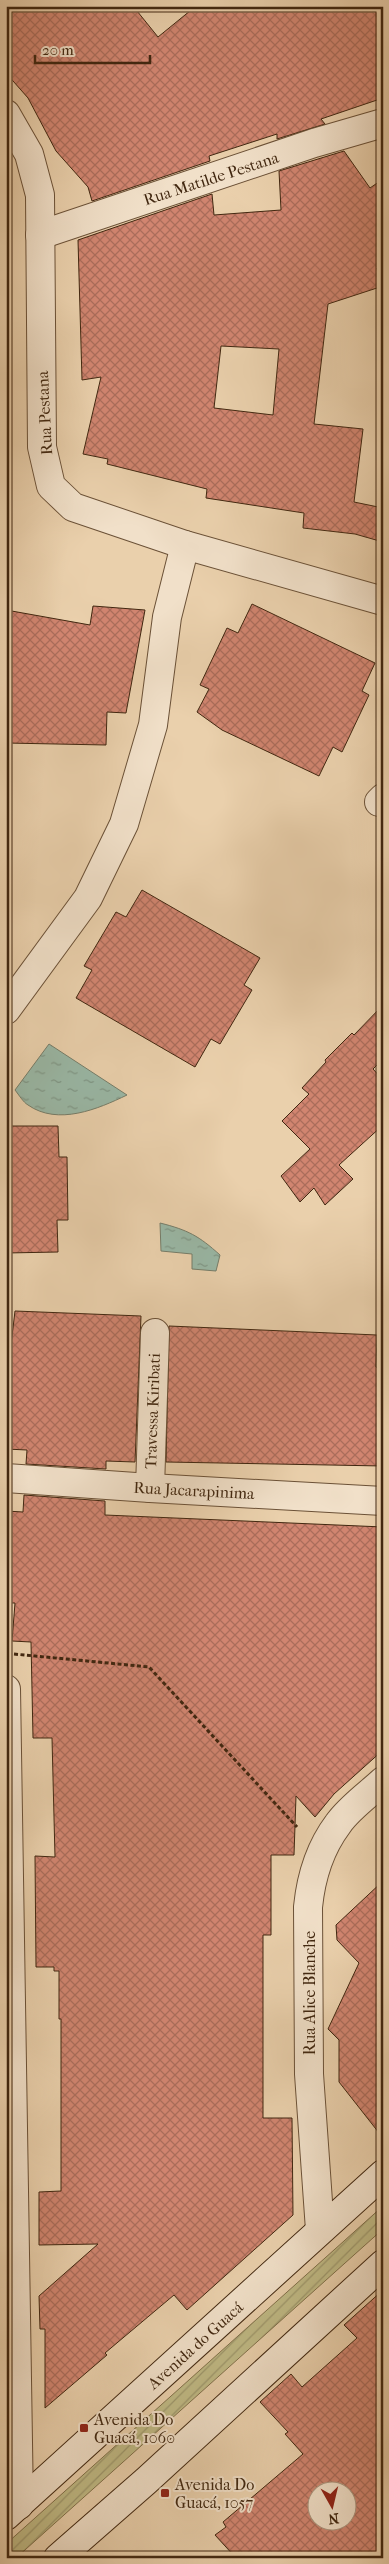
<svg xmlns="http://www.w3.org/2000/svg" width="389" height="2564" viewBox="0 0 389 2564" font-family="'IM FELL French Canon',serif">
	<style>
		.garden { fill: url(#garden-furrows); stroke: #80704a }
		.water { fill: url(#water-ripples); stroke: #767d69 }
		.building { fill: url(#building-cross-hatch); stroke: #412710; fill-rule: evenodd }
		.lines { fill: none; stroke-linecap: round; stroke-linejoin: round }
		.street-casing { stroke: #6b5137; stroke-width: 30 }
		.secondary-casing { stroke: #412710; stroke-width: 30 }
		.path { stroke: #412710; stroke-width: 3; stroke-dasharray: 4 2.5; stroke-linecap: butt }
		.street { stroke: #f1e0c9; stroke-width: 28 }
		.secondary { stroke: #f1e0c9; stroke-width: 28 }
		.poi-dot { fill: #8f2418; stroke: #f1e0c9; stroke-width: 2 }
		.labels { text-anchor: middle; stroke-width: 4; stroke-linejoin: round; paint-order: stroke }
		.street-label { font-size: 16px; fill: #412710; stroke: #f1e0c9 }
		.poi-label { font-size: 16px; fill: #412710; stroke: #f1e0c9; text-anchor: start }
	</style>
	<defs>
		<pattern id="garden-furrows" width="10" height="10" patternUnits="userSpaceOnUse" patternTransform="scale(1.25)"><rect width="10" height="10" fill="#bfb984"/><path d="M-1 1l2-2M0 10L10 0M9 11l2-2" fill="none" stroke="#9d966b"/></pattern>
		<pattern id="water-ripples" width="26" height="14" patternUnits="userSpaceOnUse" patternTransform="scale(1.25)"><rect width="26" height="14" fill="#99b7a5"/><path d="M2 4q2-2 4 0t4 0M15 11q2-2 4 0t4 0" fill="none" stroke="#7e9585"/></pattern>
		<pattern id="building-cross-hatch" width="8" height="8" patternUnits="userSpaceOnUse" patternTransform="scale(1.25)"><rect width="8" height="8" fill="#d18570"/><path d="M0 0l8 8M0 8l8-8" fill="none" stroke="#ab6d5b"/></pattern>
	</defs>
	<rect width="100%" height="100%" fill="#ead0ac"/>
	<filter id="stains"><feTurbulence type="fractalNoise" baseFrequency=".004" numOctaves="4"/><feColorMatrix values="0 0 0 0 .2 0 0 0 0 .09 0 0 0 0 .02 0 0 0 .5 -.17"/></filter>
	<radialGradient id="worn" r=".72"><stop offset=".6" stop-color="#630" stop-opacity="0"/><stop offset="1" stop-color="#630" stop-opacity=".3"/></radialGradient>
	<polygon class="garden" points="383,2206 383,2229 16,2558 6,2558 6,2544"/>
	<g class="water">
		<path d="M 49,1044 L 127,1095 C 98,1109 58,1126 28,1105 C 23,1102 19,1095 15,1090 Z"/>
		<path d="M 160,1223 C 188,1230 199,1236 220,1255 L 216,1271 L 192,1269 L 192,1254 L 161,1251 Z"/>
	</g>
	<g class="building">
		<polygon points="6,6 133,6 158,37 196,6 383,6 383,98 321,119 325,124 277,139 277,134 209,156 210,161 92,201 88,187 56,151 28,98 6,73"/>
		<path d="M 344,151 L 370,188 L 383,179 L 383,266 L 377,268 L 380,287 L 328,304 L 314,424 L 363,429 L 354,502 L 383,508 L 383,542 L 355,534 L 303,528 L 304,513 L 206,498 L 207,489 L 107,464 L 108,459 L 83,454 L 101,377 L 82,380 L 78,240 L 212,194 L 214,215 L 281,210 L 279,171 ZM 221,346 L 279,349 L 273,415 L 214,408 Z"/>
		<polygon points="252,604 375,663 362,691 369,695 342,752 333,747 319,776 222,730 197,712 209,689 200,685 227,628 238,633"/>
		<polygon points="93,606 145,610 126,713 107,712 106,745 6,743 6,610 90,625"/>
		<polygon points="142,890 260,958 244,985 252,990 220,1044 211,1039 195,1067 76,998 92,970 84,966 116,912 126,917"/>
		<polygon points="383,1005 383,1059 373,1069 383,1080 383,1125 339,1165 353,1179 325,1205 314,1188 300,1202 281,1176 310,1149 282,1121 309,1094 302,1088 326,1062 325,1060 352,1033 354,1035"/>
		<polygon points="7,1126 58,1126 59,1157 67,1157 68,1220 57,1220 58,1252 6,1253"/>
		<polygon points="15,1311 141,1316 135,1462 106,1461 106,1469 26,1464 27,1450 6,1449 6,1387"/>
		<polygon points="169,1326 377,1335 376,1367 383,1368 383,1466 166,1462"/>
		<polygon points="24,1495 105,1501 105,1515 383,1527 383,1750 334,1794 315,1817 296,1796 294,1855 271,1855 271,1935 263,1935 263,2118 292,2118 293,2215 187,2310 174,2295 105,2353 107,2355 45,2408 45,2329 40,2329 39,2296 98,2244 39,2245 39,2192 61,2191 61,2019 59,2019 59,1971 54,1971 54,1967 36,1967 35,1856 55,1857 52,1738 33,1738 31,1642 12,1641 15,1603 6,1603 6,1511 23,1512"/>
		<polygon points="383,1881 383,2138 339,2082 339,2040 328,2029 359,1963 337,1940 336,1925"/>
		<path d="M 383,2290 L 383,2558 L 236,2558 L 215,2535 L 226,2527 L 223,2522 L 303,2454 L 285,2434 L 288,2432 L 260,2402 L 291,2374 L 302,2387 L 357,2338 L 344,2325 ZM 316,2492 L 346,2492 L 346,2522 L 316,2522 Z"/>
	</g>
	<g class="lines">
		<g class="street-casing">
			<g id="street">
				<polyline points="6,114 29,154 40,195 42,447 51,486 73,507 185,545 383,601"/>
				<polyline points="40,235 314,143 383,123"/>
				<polyline points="379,802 383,798"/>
				<polyline points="6,1010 88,898 124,824 153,725 167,617 185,545"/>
				<polyline points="6,1478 150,1488 383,1501"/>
				<polyline points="150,1488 155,1333"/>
				<polyline points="6,1689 19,2505"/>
				<path d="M 320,2230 L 309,2074 L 308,1907 C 311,1877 320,1848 338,1824 C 349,1808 369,1794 383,1781"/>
			</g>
		</g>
		<g class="secondary-casing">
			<g id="secondary">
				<polyline points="6,2516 383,2174"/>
				<polyline points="58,2558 146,2481 383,2264"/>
			</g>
		</g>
		<polyline class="path" points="14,1654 149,1667 297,1827"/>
		<use href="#street" class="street"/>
		<use href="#secondary" class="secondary"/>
	</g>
	<g class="poi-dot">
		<rect x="79" y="2423" width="10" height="10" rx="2.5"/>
		<rect x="160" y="2488" width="10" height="10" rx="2.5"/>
	</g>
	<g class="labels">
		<g class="street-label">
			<text transform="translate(211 178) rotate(-18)" y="6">Rua Matilde Pestana</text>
			<text transform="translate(44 413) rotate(-93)" y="6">Rua Pestana</text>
			<text transform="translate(152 1411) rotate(-88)" y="6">Travessa Kiribati</text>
			<text transform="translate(194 1490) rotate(3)" y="6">Rua Jacarapinima</text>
			<text transform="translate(309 1993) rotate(-90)" y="6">Rua Alice Blanche</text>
			<text transform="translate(195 2345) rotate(-42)" y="6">Avenida do Guacá</text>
		</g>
		<g class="poi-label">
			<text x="94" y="2425">Avenida Do<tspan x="94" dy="18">Guacá, 1060</tspan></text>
			<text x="175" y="2490">Avenida Do<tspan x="175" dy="18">Guacá, 1057</tspan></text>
		</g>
	</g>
	<rect width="389" height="2564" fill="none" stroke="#ead0ac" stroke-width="25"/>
	<rect x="8" y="8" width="374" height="2549" fill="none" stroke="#412710" stroke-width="2.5"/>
	<rect x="12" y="12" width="364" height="2539" fill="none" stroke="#412710"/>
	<g transform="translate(332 2506) rotate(172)"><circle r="24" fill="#f1e0c9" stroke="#ab967f"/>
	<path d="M0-4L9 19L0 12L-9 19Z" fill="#8f2418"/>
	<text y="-8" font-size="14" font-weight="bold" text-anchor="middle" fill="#412710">N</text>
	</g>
	<path d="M35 55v8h115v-8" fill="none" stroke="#412710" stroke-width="2.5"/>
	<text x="42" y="55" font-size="15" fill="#412710" stroke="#f1e0c9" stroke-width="4" paint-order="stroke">20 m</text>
	<rect width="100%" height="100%" filter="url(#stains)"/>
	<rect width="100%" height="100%" fill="url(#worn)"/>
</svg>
